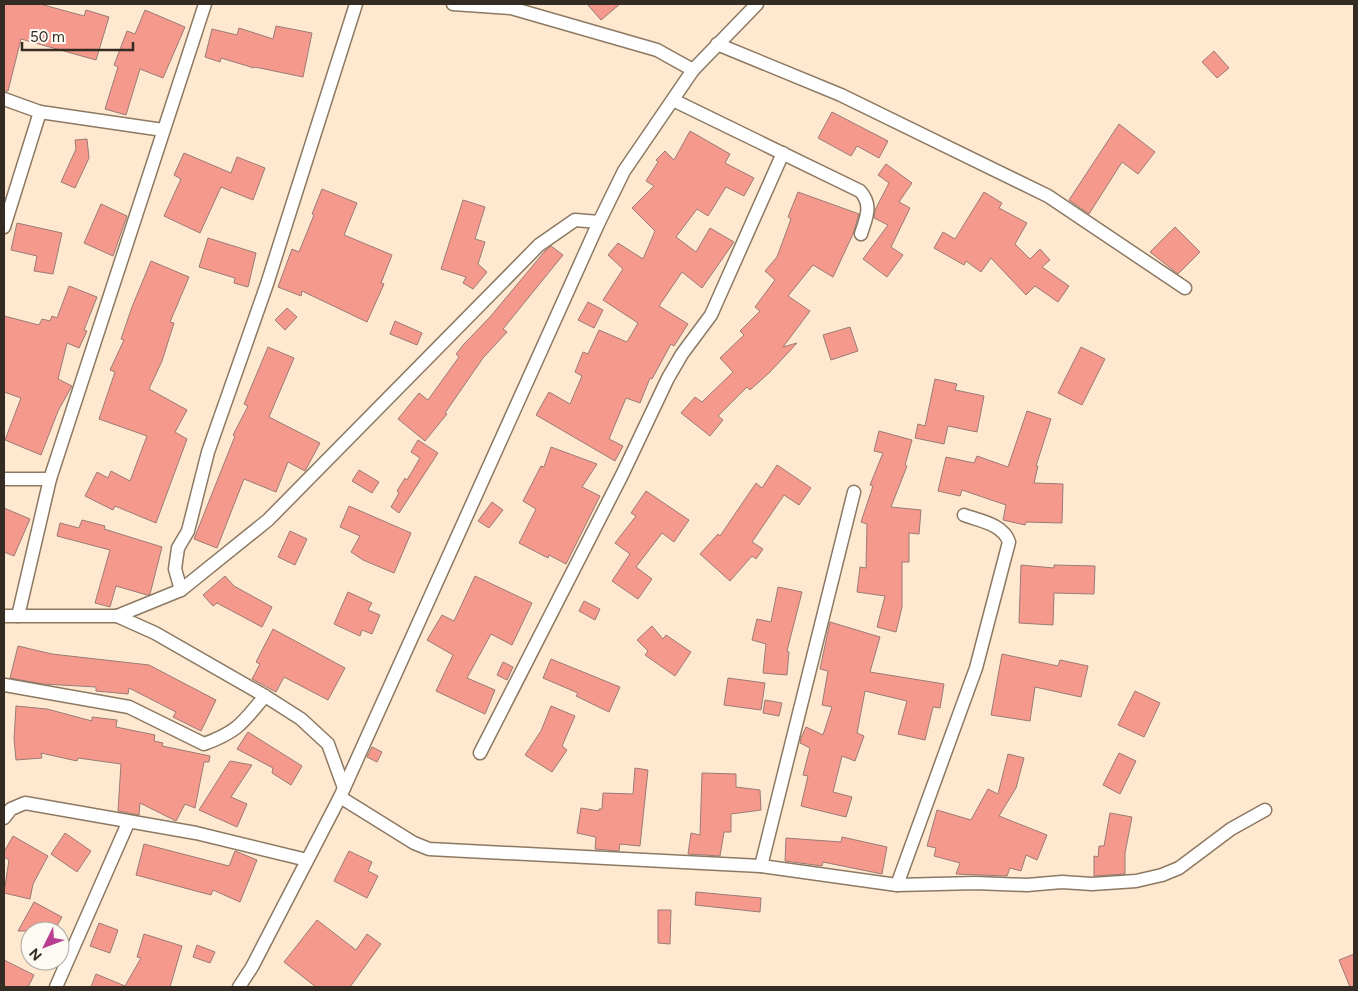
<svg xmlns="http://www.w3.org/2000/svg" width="1358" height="991" viewBox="0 0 1358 991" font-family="Figtree,sans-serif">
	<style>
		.building { fill: #f5998d; stroke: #9b7b76 }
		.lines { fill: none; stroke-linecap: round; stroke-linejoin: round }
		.minor-casing { stroke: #8c7962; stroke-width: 15 }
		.minor { stroke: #fff; stroke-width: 12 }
	</style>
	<rect width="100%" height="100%" fill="#fee8cf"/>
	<g class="building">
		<polygon points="4,4 40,4 84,16 86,10 109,17 96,60 21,39 8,91 4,91"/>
		<polygon points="587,4 620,4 601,20"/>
		<polygon points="145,10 185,27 163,78 140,69 126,115 105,109 118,67 114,65 127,31 135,34"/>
		<polygon points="276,26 312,33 303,77 255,67 254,68 221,58 220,62 205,57 212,29 237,35 239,28 273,39"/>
		<polygon points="1214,51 1229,68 1217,78 1202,62"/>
		<polygon points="832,112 888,141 879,158 857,146 851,156 818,138"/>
		<polygon points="1119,124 1155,152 1138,174 1122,162 1089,214 1069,200"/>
		<polygon points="690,131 730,154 725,163 754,178 744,196 726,187 708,216 697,209 676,237 696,252 710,228 734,242 702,288 682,272 659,306 688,324 674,346 671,344 652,379 650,378 640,403 626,398 609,439 623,446 615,461 536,415 549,392 570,404 582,376 575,372 583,352 588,354 599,330 627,342 638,323 603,300 623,269 608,255 618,243 643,259 655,231 632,208 654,186 646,181 658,162 656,160 665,151 674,160"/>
		<polygon points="87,139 89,158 75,188 61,182 76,149 75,140"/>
		<polygon points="184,153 231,173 237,157 265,168 253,200 221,187 200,233 164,216 181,179 174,175"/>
		<polygon points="886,164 912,183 899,202 910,208 891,247 903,255 887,277 863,259 888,225 874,218 875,210 889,183 878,175"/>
		<polygon points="322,189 357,203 344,235 392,255 381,283 384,284 367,322 302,291 301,296 278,287 292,249 299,252 314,215 312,214"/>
		<polygon points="798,192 859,214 853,234 833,277 813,265 788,296 810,311 783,347 797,343 770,372 750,390 747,387 718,416 723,420 710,436 681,413 695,397 702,402 733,372 720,358 744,335 740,331 760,311 755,307 775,280 765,271 777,257 791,219 788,217"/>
		<polygon points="984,192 1002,203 999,208 1027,223 1015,244 1030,259 1040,249 1050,260 1042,267 1069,286 1058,302 1035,286 1026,295 991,258 981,272 966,261 964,265 934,248 943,232 955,239"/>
		<polygon points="463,200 485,207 475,239 485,242 478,264 487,272 473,289 463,283 466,277 441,269"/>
		<polygon points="101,204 127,216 113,256 84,243"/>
		<polygon points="17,223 62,233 53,274 34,271 37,256 11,250"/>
		<polygon points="1175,227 1200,252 1178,274 1150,252"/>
		<polygon points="208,238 256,253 248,287 234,283 235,278 199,267"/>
		<polygon points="551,246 563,255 503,329 507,332 483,358 445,413 447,414 425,441 398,419 419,393 428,400 459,357 456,354 464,344 490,317 545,251"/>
		<polygon points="151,261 189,277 170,322 174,323 162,361 149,389 187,410 175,432 187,439 156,523 115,506 113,510 85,496 97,472 108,478 111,471 130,481 147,436 99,419 115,372 110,370 124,340 121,339 132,307"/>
		<polygon points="69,286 97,297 84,330 87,331 79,348 67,343 58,379 72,386 58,411 41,455 5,440 21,398 4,392 4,316 39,325 42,319 50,321 52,316 57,318"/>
		<polygon points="588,302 603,310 594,328 578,320"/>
		<polygon points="287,308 297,317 285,330 275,320"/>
		<polygon points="395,321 422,333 417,345 390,334"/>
		<polygon points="850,327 858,351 831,360 823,335"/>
		<polygon points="268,347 294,358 269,417 320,443 305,471 288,462 276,492 244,479 217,548 194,539 235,436 233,435 248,406 244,404"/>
		<polygon points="1081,347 1105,359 1082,405 1058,393"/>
		<polygon points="935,379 957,384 955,390 984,396 977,432 948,426 944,444 915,438 918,424 925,426"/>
		<polygon points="1027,411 1051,419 1036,466 1038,466 1034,483 1063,484 1062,523 1026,522 1025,525 1003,520 1006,505 962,490 960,496 938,491 946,457 974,463 977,456 1008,467"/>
		<polygon points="879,431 912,440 905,465 907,466 891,507 921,510 919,534 909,533 909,562 902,562 902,607 896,632 877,627 885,596 857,592 860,567 866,568 867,524 861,522 873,486 870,485 883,453 874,451"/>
		<polygon points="418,440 438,453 399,513 391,507 399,493 397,491 405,478 407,480 420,458 411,452"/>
		<polygon points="551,447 597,464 582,487 600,496 566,564 549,555 548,558 519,543 536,509 523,501 541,466 544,467"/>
		<polygon points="777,465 811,488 799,505 784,495 752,542 763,549 756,559 752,556 730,581 700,554 718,534 720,536 756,483 762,488"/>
		<polygon points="359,470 379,482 372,493 352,481"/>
		<polygon points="646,491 689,520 674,542 662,533 636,567 652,579 638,599 612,581 630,554 615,543 636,516 631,513"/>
		<polygon points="492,502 503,510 489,528 478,521"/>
		<polygon points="349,506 411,533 394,573 363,560 351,552 360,536 340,527"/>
		<polygon points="4,508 30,519 14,556 4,552"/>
		<polygon points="82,520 105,526 104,529 162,547 150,594 147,595 116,586 110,607 95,603 110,550 57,536 60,523 79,528"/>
		<polygon points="290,531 307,539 295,565 278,557"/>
		<polygon points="1021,565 1054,568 1054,565 1095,566 1094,594 1054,593 1053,625 1019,623"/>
		<polygon points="225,576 234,586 272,607 262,627 217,603 213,606 203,595"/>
		<polygon points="475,576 532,603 512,645 491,634 467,678 495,690 485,714 436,691 453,655 427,640 442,615 454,621"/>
		<polygon points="778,587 802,592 787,651 789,652 787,675 763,673 766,644 752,640 757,619 771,622"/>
		<polygon points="348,592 372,603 368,610 380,615 372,634 362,630 360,636 334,624"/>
		<polygon points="584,601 600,609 595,620 579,611"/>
		<polygon points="830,622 880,637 870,672 944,684 940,708 933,707 925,740 898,734 907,701 865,691 857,733 864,736 855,761 842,756 833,792 852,797 846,817 801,806 808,776 803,775 810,748 800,743 801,738 806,727 823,735 832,707 822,705 828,671 820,669"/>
		<polygon points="652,626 663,639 666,635 691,652 675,676 645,655 648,651 637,640"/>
		<polygon points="273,629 345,668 328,700 284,677 276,692 252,679 260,664 256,662"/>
		<polygon points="18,646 52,654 149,665 216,700 201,731 173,717 176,712 129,688 128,694 96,691 96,687 43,684 10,678"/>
		<polygon points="1002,654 1058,666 1060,660 1088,666 1081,697 1035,687 1030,721 991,715"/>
		<polygon points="551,659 620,687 609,712 576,696 578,693 543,678"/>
		<polygon points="503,662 513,667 507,680 497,675"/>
		<polygon points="728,678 765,683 761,710 724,705"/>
		<polygon points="1135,691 1160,703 1144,737 1118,725"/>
		<polygon points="765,700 782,703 779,716 763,713"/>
		<polygon points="16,706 47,709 92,721 92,717 117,720 116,727 155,735 154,741 163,743 162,746 210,756 209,762 204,762 195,808 185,804 176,821 140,803 139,815 118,811 121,764 78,758 77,761 41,753 42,758 16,760 14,739"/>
		<polygon points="551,706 575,716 562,746 567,750 552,772 525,755 541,731"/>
		<polygon points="248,732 302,766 291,785 272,773 273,768 237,749"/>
		<polygon points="372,747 382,752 377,762 367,757"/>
		<polygon points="1119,753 1136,761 1120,794 1103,785"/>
		<polygon points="1008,754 1024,758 1016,788 999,816 1047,835 1037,860 1026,855 1021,871 1010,868 1007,876 956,874 960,863 934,856 936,848 927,846 937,810 971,820 988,789 998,794"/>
		<polygon points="230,761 252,765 231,797 247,804 237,827 199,810"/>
		<polygon points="635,768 648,770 640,846 620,844 619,851 595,849 596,837 577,833 581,808 599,811 599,809 602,809 603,793 633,794"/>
		<polygon points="702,773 736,774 736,787 760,790 761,810 731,814 731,832 724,832 720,856 688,854 691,833 700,835"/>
		<polygon points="1110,813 1132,817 1125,853 1125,874 1094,876 1094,856 1098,857 1099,846 1104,846"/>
		<polygon points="65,833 91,851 77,872 51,854"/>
		<polygon points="13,836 48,856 33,884 30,899 4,893 9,860 4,857 4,852"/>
		<polygon points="842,837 887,847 882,874 823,862 822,866 785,861 786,838 841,842"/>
		<polygon points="144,844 229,866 235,851 257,860 240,902 213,890 211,895 136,875"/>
		<polygon points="349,851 372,862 368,871 378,876 367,898 334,881"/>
		<polygon points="696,892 761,898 760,912 695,905"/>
		<polygon points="34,902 62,917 54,931 18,931"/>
		<polygon points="658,910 671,910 670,944 658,943"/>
		<polygon points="317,920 356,950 367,934 381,944 350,987 316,987 284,962"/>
		<polygon points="99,923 118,930 110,953 90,946"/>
		<polygon points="144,934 182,946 170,987 91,987 96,974 125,986 141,958 137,957"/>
		<polygon points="197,945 215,952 210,963 193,957"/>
		<polygon points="1354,954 1354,987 1350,987 1339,960"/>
		<polygon points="4,960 34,975 28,987 4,987"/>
	</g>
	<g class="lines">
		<g class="minor-casing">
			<g id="minor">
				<polyline points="453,4 511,8 657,50 693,70"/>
				<polyline points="717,44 841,95 1048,196 1185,288"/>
				<polyline points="4,99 40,112 163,130"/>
				<path d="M 673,100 L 860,191 C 873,205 866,218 861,234"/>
				<polyline points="4,227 40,112"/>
				<polyline points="4,479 50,479"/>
				<polyline points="181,590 175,569 178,548 188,531 208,452 267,284 356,4"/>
				<polyline points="4,616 117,616 155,633 265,696 301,719 328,744 344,788"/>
				<polyline points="18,616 50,479 205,4"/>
				<polyline points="117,616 181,590 268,520 539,245 575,220 599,222"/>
				<path d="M 5,685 L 129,707 L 204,744 C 239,731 242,723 265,696"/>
				<polyline points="480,753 622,475 668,378 682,354 711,315 783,153"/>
				<polyline points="340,797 414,843 429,849 761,866 897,885 976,883 1027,885 1062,882 1092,884 1136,881 1162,875 1179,868 1231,829 1265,810"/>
				<polyline points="4,818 11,809 25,803 196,833 307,860"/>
				<polyline points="761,866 854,492"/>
				<path d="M 897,885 L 976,668 L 1009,542 C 1003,524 980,521 964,515"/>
				<polyline points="56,987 128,823"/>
				<polyline points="239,987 252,967 340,797 599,222 624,171 693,70 757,4"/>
			</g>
		</g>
		<use href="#minor" class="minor"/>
	</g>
	<rect width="1358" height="991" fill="none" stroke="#342c23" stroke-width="10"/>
	<g transform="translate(45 946) rotate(228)"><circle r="24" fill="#fdf9f3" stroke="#ada7a0"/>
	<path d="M0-4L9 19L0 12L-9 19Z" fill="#b73e91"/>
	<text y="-8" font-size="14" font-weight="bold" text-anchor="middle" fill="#342c23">N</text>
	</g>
	<path d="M22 42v8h111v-8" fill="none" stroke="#342c23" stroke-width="2.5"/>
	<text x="30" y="42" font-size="15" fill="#342c23" stroke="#fdf9f3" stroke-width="4" paint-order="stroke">50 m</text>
</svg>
